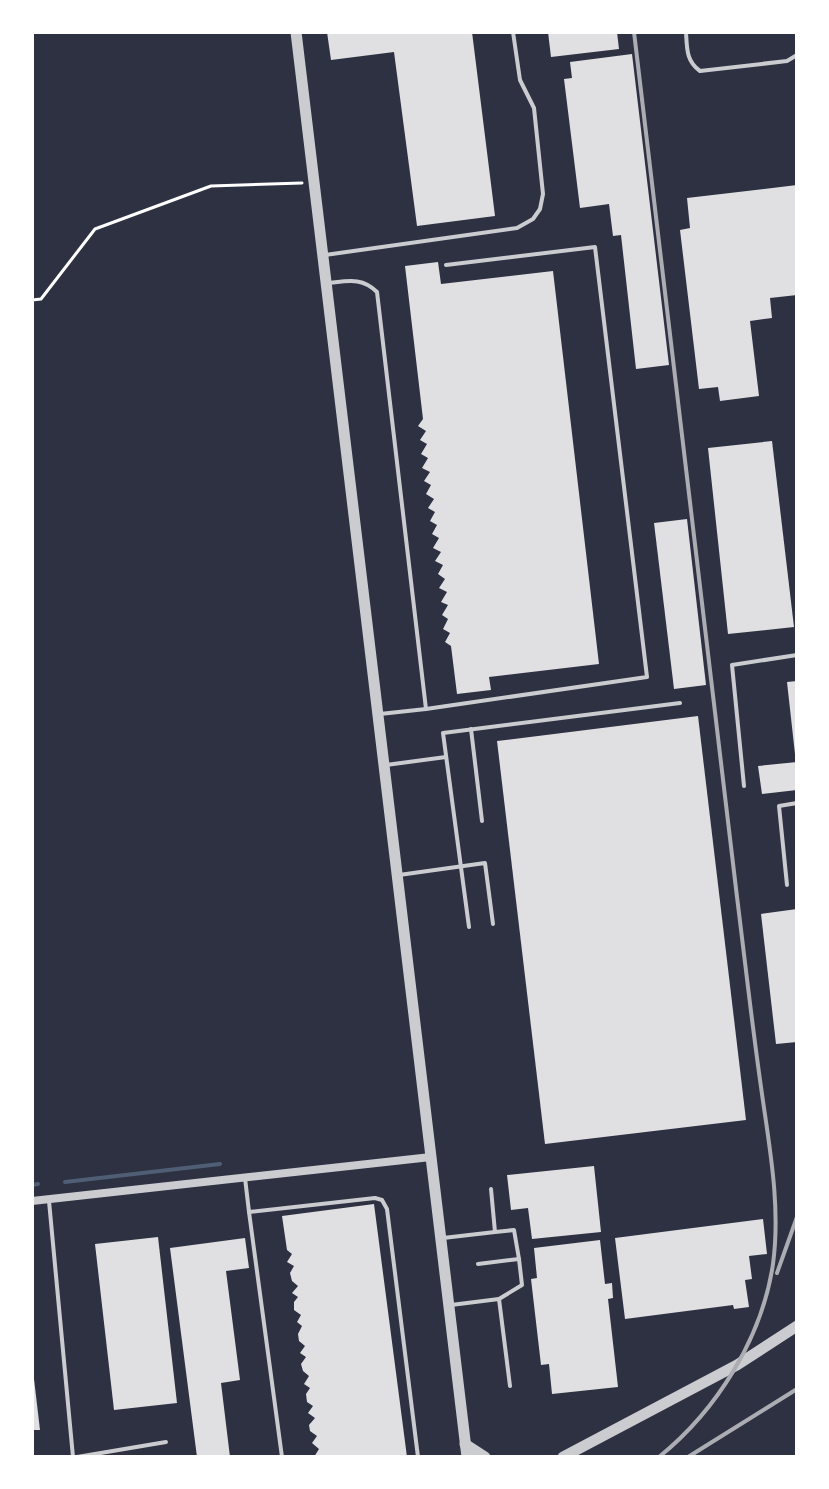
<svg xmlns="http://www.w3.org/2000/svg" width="829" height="1489" viewBox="0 0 829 1489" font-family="'Nunito Sans',sans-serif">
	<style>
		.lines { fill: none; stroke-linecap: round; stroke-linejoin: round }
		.stream { stroke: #4f5d75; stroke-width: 4 }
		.building { fill: #e0e0e3 }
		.path { stroke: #fff; stroke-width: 3 }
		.service { stroke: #caccd0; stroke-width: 4 }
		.minor { stroke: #caccd0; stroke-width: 8 }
		.tertiary { stroke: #caccd0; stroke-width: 11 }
		.rail { stroke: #abadb3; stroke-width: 4 }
	</style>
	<rect width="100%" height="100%" fill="#2d3142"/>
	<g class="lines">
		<g class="stream">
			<polyline points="65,1182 220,1164"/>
			<polyline points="32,1185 38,1184"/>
		</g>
	</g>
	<g class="building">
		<polygon points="327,32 472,32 495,216 417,226 394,52 331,60"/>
		<polygon points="548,32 617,32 619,49 551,57"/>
		<polygon points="632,54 669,365 636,369 621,235 613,236 609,204 580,208 564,79 572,78 570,62"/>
		<polygon points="797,185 797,295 770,298 772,318 750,321 759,396 720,401 718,387 699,389 680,230 690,228 687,198"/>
		<polygon points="438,262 441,284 553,271 599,664 489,677 491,690 457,694 451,646 445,642 450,633 443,629 448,619 442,615 448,605 441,602 447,592 439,588 445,579 438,574 443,565 435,561 441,552 433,548 439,538 432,534 437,525 430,521 435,512 428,508 434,499 426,494 431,485 424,481 430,472 422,468 428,458 421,454 427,444 420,440 426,431 418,426 423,419 405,266"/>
		<polygon points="772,441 794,627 728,634 708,448"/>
		<polygon points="687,519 706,685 674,689 654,523"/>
		<polygon points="797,681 797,754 795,754 787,682"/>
		<polygon points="698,716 746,1120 545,1144 497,741"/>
		<polygon points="797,762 797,790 762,794 758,766"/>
		<polygon points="797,909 797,1042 776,1044 761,914"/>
		<polygon points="594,1166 601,1232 532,1239 528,1208 511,1210 507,1175"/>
		<polygon points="374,1204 407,1457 314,1457 319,1449 312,1443 317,1436 310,1431 309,1425 315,1418 308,1413 313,1406 307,1402 306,1394 310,1388 304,1384 309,1376 303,1371 301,1364 306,1357 300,1353 305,1346 299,1341 298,1334 302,1326 297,1322 301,1315 294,1310 294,1302 298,1297 292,1293 298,1286 292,1281 290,1273 294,1266 287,1262 292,1254 287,1250 282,1216"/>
		<polygon points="763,1219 767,1254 749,1256 752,1279 745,1280 749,1307 734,1309 733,1305 625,1319 615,1238"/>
		<polygon points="158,1237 177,1403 114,1410 95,1244"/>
		<polygon points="245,1238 249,1268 226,1271 240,1380 221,1383 230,1457 197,1457 170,1248"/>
		<polygon points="600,1240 605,1284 612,1283 613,1298 608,1299 618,1387 552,1394 549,1364 541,1365 531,1279 537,1278 534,1248"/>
		<polygon points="32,1379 34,1379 40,1430 32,1430"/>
	</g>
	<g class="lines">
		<polyline class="path" points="32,300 41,299 95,229 211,186 302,183"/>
		<g class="service">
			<path d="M 686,32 C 687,48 686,61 700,71 L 787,61 L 797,55"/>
			<polyline points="325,255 517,228 533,219 540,209 543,194 534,108 520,80 513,32"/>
			<path d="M 328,283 C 348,281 362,277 377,292 L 426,709 L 380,714"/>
			<polyline points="426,709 647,677 595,247 446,265"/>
			<polyline points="471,729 482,821"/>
			<polyline points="386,765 446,757"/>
			<polyline points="744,786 732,665 797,655"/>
			<polyline points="399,875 485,863 493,924"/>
			<polyline points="787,885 779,806 797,803"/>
			<polyline points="469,927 443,733 680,703"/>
			<polyline points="245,1178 249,1212 375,1198 382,1200 387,1209 418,1457"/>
			<polyline points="49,1201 73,1457"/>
			<polyline points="249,1212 282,1457"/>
			<polyline points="495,1232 514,1230 519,1259"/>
			<polyline points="443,1238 495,1232 491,1189"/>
			<polyline points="478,1264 519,1259 522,1285 499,1299"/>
			<polyline points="451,1305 499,1299 510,1386"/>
			<polyline points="77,1457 166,1442"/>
		</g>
		<polyline class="minor" points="32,1201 431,1157"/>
		<g class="tertiary">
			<polyline points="296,32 467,1457"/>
			<polyline points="465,1444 485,1457"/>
			<polyline points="563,1457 737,1365 797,1326"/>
		</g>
		<g class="rail">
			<path d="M 634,32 C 668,320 704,608 737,897 C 745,961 752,1024 761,1087 C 769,1145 781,1205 773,1264 C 762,1338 717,1410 659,1457"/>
			<polyline points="777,1273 797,1217"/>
			<polyline points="688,1457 797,1389"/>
		</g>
	</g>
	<rect width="829" height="1489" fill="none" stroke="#ffffff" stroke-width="68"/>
</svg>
